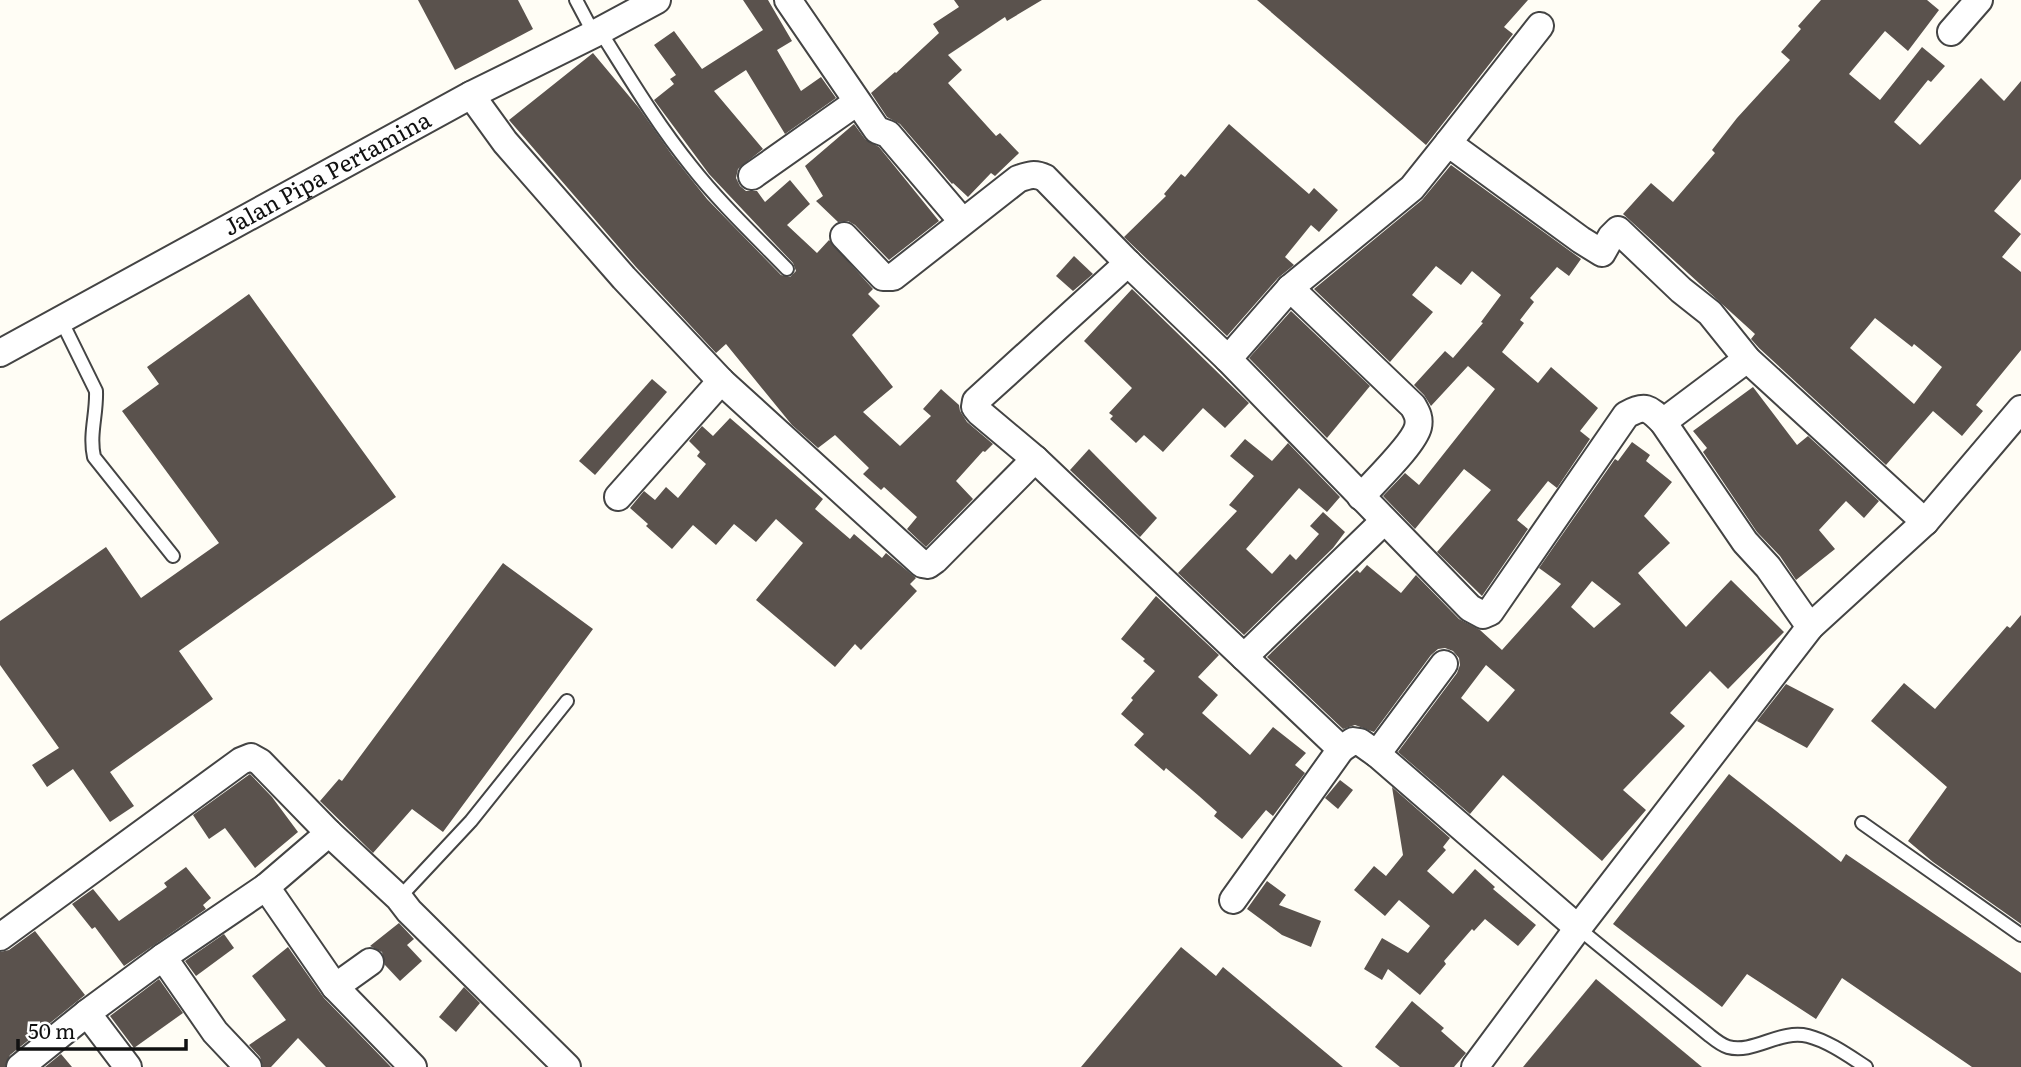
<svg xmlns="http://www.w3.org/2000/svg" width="2021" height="1067" viewBox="0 0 2021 1067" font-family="Literata,serif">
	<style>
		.building { fill: #5a524d; fill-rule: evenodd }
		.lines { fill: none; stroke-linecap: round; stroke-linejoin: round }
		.lane-casing { stroke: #444; stroke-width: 16 }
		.street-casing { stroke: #444; stroke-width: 30 }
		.lane { stroke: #fff; stroke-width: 12 }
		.street { stroke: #fff; stroke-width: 26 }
		.labels { text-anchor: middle; stroke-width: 7; stroke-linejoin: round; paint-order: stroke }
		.street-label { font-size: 23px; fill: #111; stroke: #fff }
	</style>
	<rect width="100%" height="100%" fill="#fffdf5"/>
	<g class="building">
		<polygon points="418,0 518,0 533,29 455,70"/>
		<polygon points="743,0 768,0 792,41 777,50 801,91 821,77 836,98 785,134 746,70 714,91 763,149 738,169 736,178 740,186 746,191 757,191 765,202 790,180 810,204 787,225 817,253 829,240 873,289 868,294 880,306 852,335 893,387 863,412 900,446 931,416 923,409 941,389 959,405 960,411 967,422 993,444 985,452 983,451 956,481 973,499 926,547 907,529 917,517 884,487 881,490 863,474 869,468 835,435 818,448 792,425 726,344 716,353 636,267 509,120 593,53 639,108 672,155 707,199 781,275 790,277 796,271 793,263 709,174 654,100 674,84 670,79 676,75 654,45 674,31 702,69 763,30"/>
		<polygon points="954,0 1042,0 1007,21 1005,17 948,55 962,70 948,83 996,136 1000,133 1019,153 995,176 991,173 968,197 953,183 952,184 900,124 887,117 871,93 895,72 896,73 939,33 933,24 959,7"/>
		<polygon points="1257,0 1528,0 1504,27 1513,34 1426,145"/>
		<path d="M 1821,0 L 1927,0 L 1939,10 L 1908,51 L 1885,31 L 1849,74 L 1880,100 L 1922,47 L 1945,66 L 1931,82 L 1928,80 L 1894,122 L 1920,145 L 1981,78 L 2004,101 L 2021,81 L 2021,179 L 1994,211 L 2021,234 L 2002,257 L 2021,272 L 2021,350 L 1976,405 L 1983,411 L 1962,436 L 1933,411 L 1886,465 L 1759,348 L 1751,339 L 1755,334 L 1623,214 L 1651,183 L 1673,202 L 1715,153 L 1712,150 L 1737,118 L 1790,60 L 1781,52 L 1801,29 L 1798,26 ZM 1875,318 L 1912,347 L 1914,344 L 1942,367 L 1914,404 L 1850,348 Z"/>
		<polygon points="854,124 865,139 879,147 939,221 889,260 855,225 848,221 838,222 816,201 823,196 805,166"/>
		<polygon points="1229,124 1309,194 1314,188 1338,210 1319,232 1311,225 1285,257 1294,265 1278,278 1227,336 1124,237 1166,196 1164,194 1181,174 1185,177"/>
		<polygon points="1451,165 1581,259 1569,276 1557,267 1530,298 1534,302 1520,320 1524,323 1502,352 1538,383 1551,367 1598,408 1580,431 1590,439 1557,488 1548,481 1517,520 1528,529 1482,596 1437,552 1491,490 1464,469 1415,529 1383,496 1405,473 1419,485 1495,389 1468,366 1431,406 1424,395 1414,385 1445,351 1453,358 1483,323 1481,322 1501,295 1472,271 1461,285 1436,266 1412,295 1433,312 1390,362 1314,289 1422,200"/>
		<polygon points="1074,256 1093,274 1073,291 1056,276"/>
		<polygon points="1132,289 1249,403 1225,428 1203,408 1163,452 1144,435 1136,443 1110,419 1113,416 1109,413 1132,388 1084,341"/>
		<polygon points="249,294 396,497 179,651 213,699 110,772 134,806 110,822 73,769 47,787 32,765 59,748 0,665 0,621 106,547 141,598 219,543 122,411 159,384 147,367"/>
		<polygon points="1291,311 1370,386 1327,438 1249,358"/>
		<polygon points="652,379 667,392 595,475 579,461"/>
		<polygon points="1753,387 1797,445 1808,436 1879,501 1864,518 1846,501 1819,530 1835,549 1796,580 1780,556 1757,532 1703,452 1707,448 1693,431"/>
		<polygon points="730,418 823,499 815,509 850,539 854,534 882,558 886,553 916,578 910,584 917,591 861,650 855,644 835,667 756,600 803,543 776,519 756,542 734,524 716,545 693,525 672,549 646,526 648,524 630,508 644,491 655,500 666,487 678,498 706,464 697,456 700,452 689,441 702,426 713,436"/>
		<polygon points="1245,439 1272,461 1288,443 1340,497 1327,512 1299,488 1246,549 1272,574 1290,554 1296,560 1319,534 1310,526 1323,512 1345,532 1333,548 1244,635 1178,573 1237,511 1229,505 1254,476 1230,456"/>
		<path d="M 1632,442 L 1650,455 L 1646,461 L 1672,482 L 1644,516 L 1670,543 L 1638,573 L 1686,627 L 1731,580 L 1784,632 L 1728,689 L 1710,671 L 1670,713 L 1685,726 L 1623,790 L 1646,810 L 1602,861 L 1503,775 L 1470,814 L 1398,752 L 1457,673 L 1460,665 L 1459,658 L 1453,651 L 1445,648 L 1438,649 L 1431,655 L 1374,732 L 1355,725 L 1343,729 L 1267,657 L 1357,570 L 1360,573 L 1367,565 L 1401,593 L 1416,575 L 1459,619 L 1480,630 L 1502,650 L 1561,584 L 1539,568 L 1615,459 L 1618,461 ZM 1592,581 L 1621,604 L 1594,628 L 1571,607 ZM 1486,665 L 1515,690 L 1488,722 L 1461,698 Z"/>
		<polygon points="1089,449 1157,518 1140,537 1070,470"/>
		<polygon points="503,563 593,629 443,832 412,809 373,853 320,801 339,779 342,781"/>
		<polygon points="1156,596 1219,655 1198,677 1218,695 1202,713 1250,755 1273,727 1306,753 1295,765 1305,773 1273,816 1266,810 1242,839 1214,816 1217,812 1199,796 1166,768 1164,771 1134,745 1144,734 1121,714 1133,700 1131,698 1155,671 1143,661 1145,659 1121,639"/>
		<polygon points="2021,615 2021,924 1933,862 1908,841 1947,787 1871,721 1904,683 1935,709 2007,626 2010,628"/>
		<polygon points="1786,684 1834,709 1807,748 1757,721"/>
		<polygon points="250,774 272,797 298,832 255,868 225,828 209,839 193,815"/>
		<polygon points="1729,774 1841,862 1846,854 2021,973 2021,1067 1972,1067 1842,978 1816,1019 1747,974 1722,1007 1613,924"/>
		<polygon points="1340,780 1353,790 1338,809 1325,798"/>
		<polygon points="1392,787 1450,838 1443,847 1446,850 1427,871 1453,894 1475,869 1495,887 1493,889 1536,925 1518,946 1485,919 1474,931 1472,929 1444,961 1446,964 1420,995 1388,969 1382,980 1364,969 1382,938 1408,953 1430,926 1399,900 1385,916 1354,890 1374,866 1386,876 1403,855"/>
		<polygon points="186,867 211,898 203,905 206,909 124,966 95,927 92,929 72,904 93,889 119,921 167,887 164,883"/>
		<polygon points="1267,881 1286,895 1279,905 1321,921 1311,947 1282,935 1247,909"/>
		<polygon points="399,923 414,939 407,945 422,961 400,981 385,965 382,952 370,946"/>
		<polygon points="35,931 85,995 10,1055 5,1067 0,1067 0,952 9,950"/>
		<polygon points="224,934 234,948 196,976 185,961"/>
		<polygon points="288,947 324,998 391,1067 326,1067 298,1038 271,1067 263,1067 260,1057 249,1045 286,1020 252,976"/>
		<polygon points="1181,947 1216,976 1223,967 1343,1067 1081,1067"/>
		<polygon points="159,979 183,1013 134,1048 110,1016"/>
		<polygon points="1596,979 1702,1067 1523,1067"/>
		<polygon points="464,987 480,1003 456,1032 439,1017"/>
		<polygon points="1412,1001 1444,1028 1441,1031 1466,1053 1454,1067 1400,1067 1375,1047"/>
		<polygon points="61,1054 72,1067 45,1067"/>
	</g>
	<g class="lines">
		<g class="lane-casing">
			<g id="lane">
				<polyline points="576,0 594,34"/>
				<path d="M 600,31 C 629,77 657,124 691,166 C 720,203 754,235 787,269"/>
				<path d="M 61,320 L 96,391 C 97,414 89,434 94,457 L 173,556"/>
				<polyline points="1862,823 2021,935"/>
				<polyline points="399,898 471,821 567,701"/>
				<path d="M 1578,928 L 1709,1035 C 1714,1039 1721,1045 1728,1047 C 1754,1054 1780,1029 1808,1036 C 1828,1041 1849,1056 1866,1067"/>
			</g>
		</g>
		<g class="street-casing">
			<g id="street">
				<polyline points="788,0 877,130 888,134 962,221"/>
				<polyline points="1951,32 1979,0"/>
				<polyline points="471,95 505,142 624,278 721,381 922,564 928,565 935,560 1035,459 979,412 975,407 976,401 1128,263"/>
				<polyline points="1448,143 1540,26"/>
				<polyline points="752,176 857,102"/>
				<path d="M 844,236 L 883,277 L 893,277 L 1018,179 C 1029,175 1035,173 1045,178 L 1128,263 L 1228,359 L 1470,608 L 1483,615 L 1490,612 L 1626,415 C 1645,404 1649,408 1663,422 L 1745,542 L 1768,567 L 1810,627"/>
				<path d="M 1290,288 L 1413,406 C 1417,413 1420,418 1418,427 C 1414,444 1374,482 1361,497"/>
				<path id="s1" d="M 0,353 L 471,95 L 594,34 L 657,0"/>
				<polyline points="1228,359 1290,288 1412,188 1448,143 1581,240 1602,253 1611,237 1618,230 1681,290 1710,313 1747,359 1925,522"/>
				<polyline points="1663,422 1747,359"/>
				<polyline points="1035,459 1341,749 1353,741 1360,742 1377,754 1578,928"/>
				<polyline points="618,497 721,381"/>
				<polyline points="1244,657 1384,521"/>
				<polyline points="1377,754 1444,664"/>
				<polyline points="266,887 335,987 413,1067"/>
				<polyline points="1233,900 1341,749"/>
				<polyline points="0,937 241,761 251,757 260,762 329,833 399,898 409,911 567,1067"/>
				<polyline points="163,957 215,1032 248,1067"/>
				<polyline points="335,987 370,962"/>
				<polyline points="87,1013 128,1067"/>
				<polyline points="20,1067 87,1013 163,957 266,887 329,833"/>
				<polyline points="1475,1067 1578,928 1810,627 1925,522 2021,409"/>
			</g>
		</g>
		<use href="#lane" class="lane"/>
		<use href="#street" class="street"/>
	</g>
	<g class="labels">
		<g class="street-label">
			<text dy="8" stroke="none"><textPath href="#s1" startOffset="373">Jalan Pipa Pertamina</textPath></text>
		</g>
	</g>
	<path d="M18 1039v10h168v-10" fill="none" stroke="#111111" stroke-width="3.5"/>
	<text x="28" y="1039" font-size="21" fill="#111111" stroke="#ffffff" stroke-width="5" paint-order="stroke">50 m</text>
</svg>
